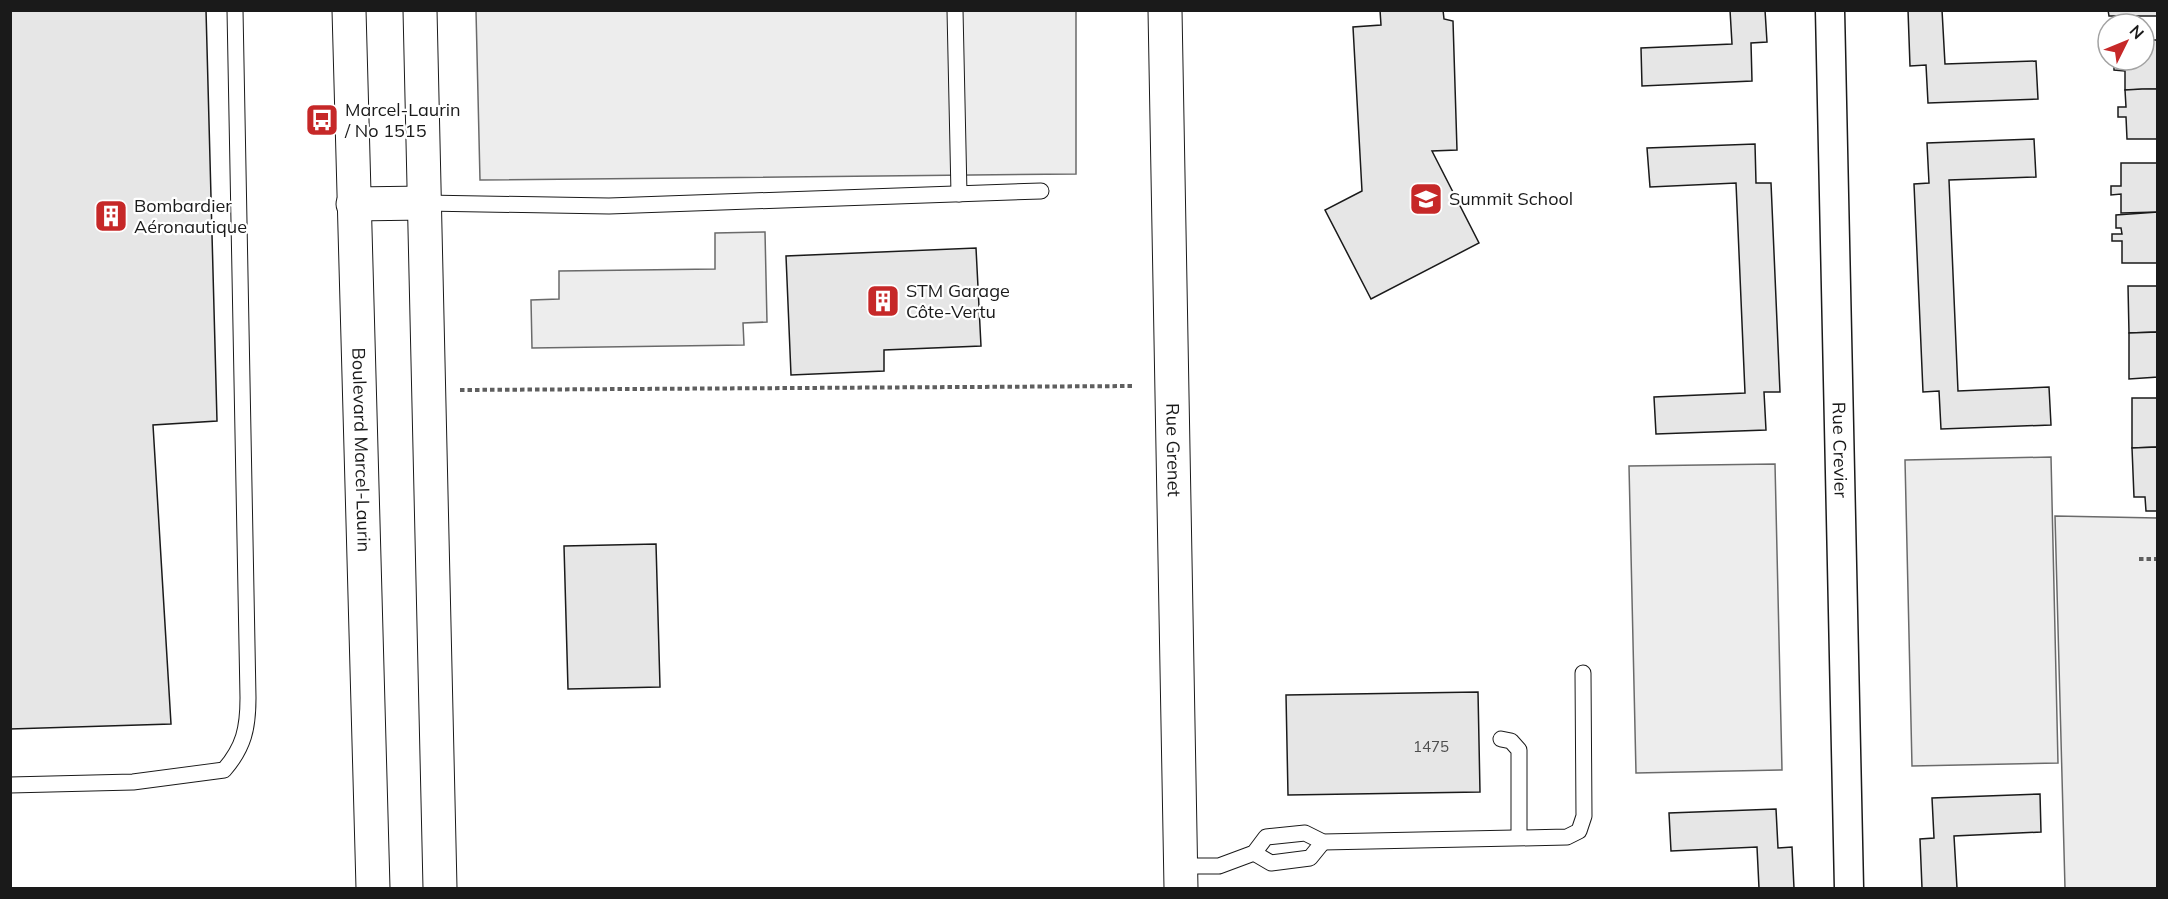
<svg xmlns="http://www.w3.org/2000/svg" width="2168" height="899" viewBox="0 0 2168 899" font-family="Mulish,sans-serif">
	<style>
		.built { fill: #ededed; stroke: #6a6a6a; stroke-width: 1.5 }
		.building { fill: #e6e6e6; stroke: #1a1a1a; stroke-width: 1.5 }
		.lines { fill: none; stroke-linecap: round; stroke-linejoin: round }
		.service-casing { stroke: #1a1a1a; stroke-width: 17 }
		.minor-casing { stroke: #1a1a1a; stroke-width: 31 }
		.tertiary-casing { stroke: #1a1a1a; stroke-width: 35 }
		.primary-casing { stroke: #1a1a1a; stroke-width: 35 }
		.path { stroke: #5f5f5f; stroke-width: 4; stroke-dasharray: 4.5 3; stroke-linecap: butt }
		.service { stroke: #fff; stroke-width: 15 }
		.minor { stroke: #fff; stroke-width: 28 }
		.tertiary { stroke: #fff; stroke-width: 33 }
		.primary { stroke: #fff; stroke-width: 33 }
		.labels { text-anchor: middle; stroke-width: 4.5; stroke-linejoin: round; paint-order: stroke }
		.number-label { font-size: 15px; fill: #4d4d4d }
		.poi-label { font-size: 18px; fill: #1a1a1a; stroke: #fff; text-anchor: start }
		.street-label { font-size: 18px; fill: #1a1a1a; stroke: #fff }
	</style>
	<rect width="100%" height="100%" fill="#fff"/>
	<g class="built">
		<polygon points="476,11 1076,11 1076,174 480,180"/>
		<polygon points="765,232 767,322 743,323 744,345 532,348 531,300 559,299 559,271 715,269 715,233"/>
		<polygon points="2051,457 2058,763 1912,766 1905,460"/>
		<polygon points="1775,464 1782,770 1636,773 1629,466"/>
		<polygon points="2055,516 2157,518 2157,888 2065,888"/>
	</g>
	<g class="building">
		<polygon points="10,10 206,10 217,421 153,425 171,724 10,729"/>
		<polygon points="1380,10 1443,10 1444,19 1453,21 1457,150 1432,151 1479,243 1371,299 1325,210 1362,191 1353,27 1381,25"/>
		<polygon points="1730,10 1765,10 1767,42 1751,43 1752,81 1642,86 1641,48 1732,44"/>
		<polygon points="1908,10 1942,10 1945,64 2036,61 2038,99 1928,103 1926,65 1910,66"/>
		<polygon points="2108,10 2158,10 2158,16 2109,16"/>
		<polygon points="2144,40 2158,40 2158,89 2125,90 2125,71 2114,70 2114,63 2144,60"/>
		<polygon points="2142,89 2158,89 2158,139 2127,139 2126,117 2118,117 2118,107 2126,107 2125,90"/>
		<polygon points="2034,139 2036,177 1949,180 1958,391 2049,387 2051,425 1941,429 1939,391 1923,392 1914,184 1929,183 1927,143"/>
		<polygon points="1755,144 1756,183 1771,183 1780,392 1764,392 1766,430 1656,434 1654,397 1745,393 1736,183 1650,187 1647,148"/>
		<polygon points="2121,163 2158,163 2158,212 2121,213 2121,194 2111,195 2111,186 2121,186"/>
		<polygon points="2158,212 2158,263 2122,263 2122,241 2112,241 2112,234 2122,234 2121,228 2116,228 2116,215"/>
		<polygon points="976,248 981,346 884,350 884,371 791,375 786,256"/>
		<polygon points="2128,286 2158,286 2158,332 2129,333"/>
		<polygon points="2158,332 2158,377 2129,379 2129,333"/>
		<polygon points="2132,398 2158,398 2158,447 2132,448"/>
		<polygon points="2158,447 2158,511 2146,511 2145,497 2134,497 2132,448"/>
		<polygon points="656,544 660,687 568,689 564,546"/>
		<polygon points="1478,692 1480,792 1288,795 1286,695"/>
		<polygon points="2040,794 2041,832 1954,836 1957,888 1922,888 1920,839 1934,838 1932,798"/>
		<polygon points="1776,809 1778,848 1792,847 1794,888 1759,888 1757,847 1671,851 1669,813"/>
	</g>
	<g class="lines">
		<g class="service-casing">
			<g id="service">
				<polyline points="955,10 959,194"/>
				<polyline points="425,203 609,206 1041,191"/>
				<polyline points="1501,739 1511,741 1519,750 1519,836"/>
				<path d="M 10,785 L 133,782 L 224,770 C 244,747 248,728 248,698 L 235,10"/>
				<polyline points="1254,853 1271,863 1310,858 1323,842"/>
				<polyline points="1181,866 1219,866 1254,853 1266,837 1305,833 1323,842 1567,837 1579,831 1584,816 1583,673"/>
			</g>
		</g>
		<g class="minor-casing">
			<g id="minor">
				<path id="s1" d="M 1830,10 L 1849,888"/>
			</g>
		</g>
		<g class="tertiary-casing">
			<g id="tertiary">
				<path id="s2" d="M 1165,10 L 1181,888"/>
			</g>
		</g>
		<g class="primary-casing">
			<g id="primary">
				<path id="s3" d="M 349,10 L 373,888"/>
				<polyline points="420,10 440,888"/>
				<polyline points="353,204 425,203"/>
			</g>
		</g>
		<g class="path">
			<polyline points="460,390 1134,386"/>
			<polyline points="2139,559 2158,559"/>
		</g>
		<use href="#service" class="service"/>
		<use href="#minor" class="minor"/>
		<use href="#tertiary" class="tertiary"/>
		<use href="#primary" class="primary"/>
	</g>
	<defs>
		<g id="bus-square" transform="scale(1.725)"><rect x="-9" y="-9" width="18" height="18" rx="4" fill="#c62828" stroke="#fff"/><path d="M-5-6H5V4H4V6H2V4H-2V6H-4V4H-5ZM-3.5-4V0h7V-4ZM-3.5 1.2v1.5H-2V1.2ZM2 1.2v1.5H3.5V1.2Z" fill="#fff"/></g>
		<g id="school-square" transform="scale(1.725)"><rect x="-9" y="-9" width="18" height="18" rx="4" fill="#c62828" stroke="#fff"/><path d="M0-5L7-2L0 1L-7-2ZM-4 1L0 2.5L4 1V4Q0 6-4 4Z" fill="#fff"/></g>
		<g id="building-square" transform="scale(1.725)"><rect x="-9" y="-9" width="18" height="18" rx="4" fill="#c62828" stroke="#fff"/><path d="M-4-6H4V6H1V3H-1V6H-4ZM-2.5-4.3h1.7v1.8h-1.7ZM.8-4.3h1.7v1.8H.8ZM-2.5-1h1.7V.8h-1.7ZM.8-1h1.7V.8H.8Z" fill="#fff"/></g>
	</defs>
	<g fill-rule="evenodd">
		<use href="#bus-square" x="322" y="120"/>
		<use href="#school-square" x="1426" y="199"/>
		<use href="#building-square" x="111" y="216"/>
		<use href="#building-square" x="883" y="301"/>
	</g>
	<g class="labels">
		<g class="number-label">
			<text x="1431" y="752">1475</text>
		</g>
		<g class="poi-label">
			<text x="345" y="116">Marcel-Laurin<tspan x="345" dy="21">/ No 1515</tspan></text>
			<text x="1449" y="205">Summit School</text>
			<text x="134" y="212">Bombardier<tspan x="134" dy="21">Aéronautique</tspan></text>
			<text x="906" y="297">STM Garage<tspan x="906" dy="21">Côte-Vertu</tspan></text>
		</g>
		<g class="street-label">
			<text dy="6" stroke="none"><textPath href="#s3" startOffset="440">Boulevard Marcel-Laurin</textPath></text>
			<text dy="6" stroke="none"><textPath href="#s2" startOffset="440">Rue Grenet</textPath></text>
			<text dy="6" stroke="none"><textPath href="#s1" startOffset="440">Rue Crevier</textPath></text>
		</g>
	</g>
	<rect width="2168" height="899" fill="none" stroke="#1a1a1a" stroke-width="24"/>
	<g transform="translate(2126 42) rotate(47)"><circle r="28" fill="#ffffff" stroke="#a3a3a3" stroke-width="1.5"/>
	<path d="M0-4.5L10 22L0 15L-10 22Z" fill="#c62828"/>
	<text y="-9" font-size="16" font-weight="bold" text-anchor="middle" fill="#1a1a1a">N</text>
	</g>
</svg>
